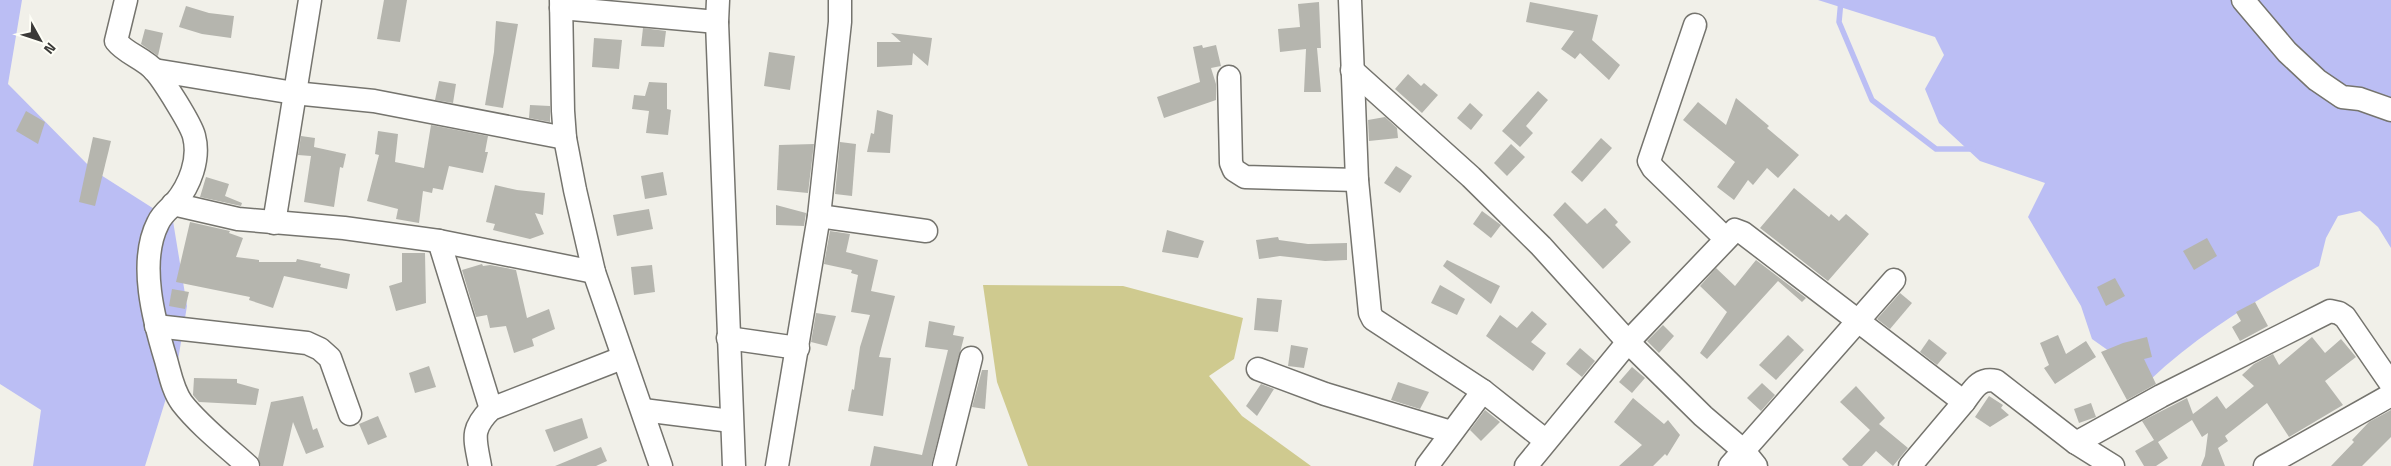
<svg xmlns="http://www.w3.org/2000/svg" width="2391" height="466" viewBox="0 0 2391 466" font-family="'Titillium Web',sans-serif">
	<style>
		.green { fill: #cfca8f }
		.water { fill: #bbbef4 }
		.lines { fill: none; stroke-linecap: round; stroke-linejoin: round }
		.stream { stroke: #bbbef4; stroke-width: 5.5 }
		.building { fill: #b5b5ae }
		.street-casing { stroke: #75746e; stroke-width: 25 }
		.street { stroke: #fff; stroke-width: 22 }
	</style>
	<rect width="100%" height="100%" fill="#f1f0e9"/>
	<polygon class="green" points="983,285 1123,286 1243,318 1234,359 1209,376 1242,416 1311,466 1028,466 997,382"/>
	<g class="water">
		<polygon points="0,0 22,0 8,84 93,170 173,221 187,306 178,360 145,466 33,466 41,410 0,384"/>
		<path d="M 1818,0 L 2391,0 L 2391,248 L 2378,227 L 2360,211 L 2338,216 L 2326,238 L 2319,266 C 2260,297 2198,334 2150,380 L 2092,339 L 2081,306 L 2028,217 L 2045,183 L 1980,161 L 1939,123 L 1925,89 L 1944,55 L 1935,37 Z"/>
	</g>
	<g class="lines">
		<polyline class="stream" points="1841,0 1839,22 1872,100 1936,149 1973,149"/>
	</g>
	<g class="building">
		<polygon points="384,0 407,0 400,42 377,39"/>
		<polygon points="1319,2 1321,48 1317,48 1321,92 1304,92 1306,49 1280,52 1278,29 1300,27 1298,4"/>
		<polygon points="1530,2 1598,15 1592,40 1620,65 1609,80 1580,53 1575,59 1561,49 1574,31 1526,22"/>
		<polygon points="186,6 209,13 234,16 231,38 202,34 179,27"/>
		<polygon points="496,21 518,24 503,108 485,105 494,52"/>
		<polygon points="643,28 666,31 664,47 641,46"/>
		<polygon points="145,29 163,33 158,56 141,44"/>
		<polygon points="891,33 932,38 928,66 913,53 912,65 877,67 877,42 901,42"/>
		<polygon points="594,38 622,40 619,69 592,67"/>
		<polygon points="1202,45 1203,48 1216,45 1221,66 1211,68 1216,84 1216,100 1164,118 1157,97 1200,82 1193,47"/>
		<polygon points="769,52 795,56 790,90 764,86"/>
		<polygon points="1408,74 1421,86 1424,83 1438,95 1422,113 1395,89"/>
		<polygon points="439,81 456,84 453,103 435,100"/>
		<polygon points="649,82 667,83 667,109 671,110 668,135 646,133 649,111 632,109 634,95 645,96"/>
		<polygon points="1538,91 1548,100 1526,126 1533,133 1520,147 1502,131"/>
		<polygon points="1736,98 1769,126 1767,128 1799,155 1778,178 1767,168 1753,185 1748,180 1734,200 1717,187 1735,162 1683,120 1698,102 1726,125"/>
		<polygon points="1470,103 1483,115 1471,130 1457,118"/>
		<polygon points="530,105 550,106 550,122 529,118"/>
		<polygon points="877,110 893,115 890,153 867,152 871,133 874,134"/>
		<polygon points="26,111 45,122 38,144 16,131"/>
		<polygon points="1385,117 1397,128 1398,138 1369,141 1368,120"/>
		<polygon points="431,125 488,136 485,152 488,152 483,173 449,166 443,190 433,188 432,193 423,191 419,223 396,219 398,209 367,201 379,155 375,154 378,131 398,134 395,162 424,168"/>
		<polygon points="301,136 315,138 314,147 346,154 343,168 340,167 334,207 304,202 311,156 298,155"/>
		<polygon points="93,137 111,141 95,206 79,202"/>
		<polygon points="1601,138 1612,148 1582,182 1571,172"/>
		<polygon points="840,142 856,144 852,196 835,194"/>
		<polygon points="814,144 808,193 777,190 779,145"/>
		<polygon points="1511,144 1525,157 1507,176 1494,163"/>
		<polygon points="1396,166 1412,176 1400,193 1384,183"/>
		<polygon points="663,172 667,195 645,199 641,176"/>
		<polygon points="206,177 229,184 225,196 242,203 241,206 200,197"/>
		<polygon points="495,185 517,190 545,193 543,215 535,213 544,234 530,239 493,230 495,224 486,222"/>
		<polygon points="1794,188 1829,217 1831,214 1839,221 1846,214 1869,234 1828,281 1760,228"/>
		<polygon points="1565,202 1587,224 1605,208 1618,222 1615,225 1631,242 1603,269 1553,215"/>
		<polygon points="776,205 806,213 804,226 776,225"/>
		<polygon points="649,209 653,229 617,236 613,215"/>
		<polygon points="1482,211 1501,225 1491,238 1473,224"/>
		<polygon points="190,222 230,231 229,233 243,238 236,257 259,260 259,262 296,262 297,259 321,264 320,267 350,274 347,289 284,276 273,308 249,300 250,297 176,282"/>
		<polygon points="1167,230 1204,241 1198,258 1162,252"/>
		<polygon points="830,231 850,234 846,252 878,260 871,291 895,296 879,357 891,358 883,416 848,411 852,389 854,390 860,347 870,315 851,312 858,275 851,273 852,270 824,264"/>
		<polygon points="1278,237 1279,240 1308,244 1347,243 1347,260 1325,261 1280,256 1259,259 1256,240"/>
		<polygon points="2207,238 2217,256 2194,270 2183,251"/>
		<polygon points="402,253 425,253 426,303 396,311 389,286 402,282"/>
		<polygon points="1447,260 1500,286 1491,304 1443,266"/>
		<polygon points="1756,260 1806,298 1802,302 1778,281 1707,359 1700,353 1727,312 1700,286 1716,268 1735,286"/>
		<polygon points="482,264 483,266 490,265 516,270 527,318 549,309 555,329 532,339 534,346 514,353 506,326 490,328 487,315 476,317 462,270"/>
		<polygon points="652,265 655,292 634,295 631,267"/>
		<polygon points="2115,278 2125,296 2106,306 2097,287"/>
		<polygon points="1440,285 1465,299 1457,315 1431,303"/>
		<polygon points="172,289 189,292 185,309 169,306"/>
		<polygon points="1900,293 1912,303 1890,329 1877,319"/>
		<polygon points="1257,298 1282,300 1278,332 1254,330"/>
		<polygon points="2255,302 2268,326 2240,341 2232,327 2241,321 2236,312"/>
		<polygon points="1532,311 1547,324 1531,342 1546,353 1533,371 1486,336 1500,315 1517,328"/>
		<polygon points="816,313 836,316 827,346 811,342"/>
		<polygon points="929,321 955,326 953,335 964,337 931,466 870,466 874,446 922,455 948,350 925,347"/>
		<polygon points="1663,325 1674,336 1659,353 1647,341"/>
		<polygon points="1788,335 1804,350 1776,380 1759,365"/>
		<polygon points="2058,335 2066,354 2086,341 2096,357 2055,384 2044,368 2049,365 2040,343"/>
		<polygon points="2147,337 2152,357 2144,359 2156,384 2127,400 2101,352 2123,343"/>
		<polygon points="2312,337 2325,353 2341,339 2356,357 2325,381 2343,405 2289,437 2267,403 2225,436 2228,441 2218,448 2225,466 2201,466 2205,456 2208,433 2202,437 2192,420 2158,442 2168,458 2156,466 2144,466 2135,451 2154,440 2142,421 2187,398 2193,414 2217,396 2226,409 2254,386 2242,375 2254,364 2273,354 2279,365"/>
		<polygon points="1929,339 1947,353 1937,365 1920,352"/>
		<polygon points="1291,345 1308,348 1304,368 1288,366"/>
		<polygon points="1580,348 1595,361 1582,377 1566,364"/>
		<polygon points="429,366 436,387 415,393 409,373"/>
		<polygon points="1632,367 1645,378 1632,393 1619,382"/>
		<polygon points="982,370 988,370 985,409 972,407"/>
		<polygon points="194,378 237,379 237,383 259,389 256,405 199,402 193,395"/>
		<polygon points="1398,382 1429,392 1420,409 1391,400"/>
		<polygon points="1762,383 1775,395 1761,411 1747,398"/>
		<polygon points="1261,384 1274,389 1257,416 1246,406"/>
		<polygon points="1856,386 1885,418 1879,424 1908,448 1893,466 1876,451 1862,466 1849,466 1842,459 1870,430 1840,402"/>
		<polygon points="303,396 313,430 317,428 324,447 306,454 293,422 283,466 261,466 258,458 271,402"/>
		<polygon points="1989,396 2003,405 2001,408 2009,415 1990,427 1975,417"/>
		<polygon points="1633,398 1664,424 1668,420 1680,435 1667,456 1665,454 1653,466 1619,466 1642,445 1614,422"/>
		<polygon points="2091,403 2096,417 2079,423 2074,409"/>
		<polygon points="1485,410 1500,422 1481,441 1470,430"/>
		<polygon points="2391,410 2391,437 2362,466 2331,466 2354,442 2352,440 2369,422"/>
		<polygon points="378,416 387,437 368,445 359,424"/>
		<polygon points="582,418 588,438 554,452 545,430"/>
		<polygon points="601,447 607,461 596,466 555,466"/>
	</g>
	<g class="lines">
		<g class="street-casing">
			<g id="street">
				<path d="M 126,0 L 116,41 C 126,54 144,58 155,71 C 163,80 191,124 194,136 C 200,159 190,185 175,203 C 169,209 162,214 158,223 C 138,262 154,321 166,360 C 170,374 173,391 182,403 C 200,426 226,446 248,466"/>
				<polyline points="561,0 563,111 565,138 575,190 594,272 661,466"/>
				<polyline points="718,0 717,22 734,466"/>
				<polyline points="1350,0 1357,180 1370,313 1373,319 1483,391 1545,440"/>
				<polyline points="2243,0 2287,52 2317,80 2342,97 2360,99 2391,110"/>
				<polyline points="561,8 717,22"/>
				<polyline points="1695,25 1649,161 1653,168 1725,238"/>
				<polyline points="154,70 294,93 374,101 565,138"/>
				<polyline points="1352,70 1471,177 1541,246 1628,342 1703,416 1744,451 1756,466"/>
				<polyline points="1229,77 1231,163 1234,170 1245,177 1357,180"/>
				<polyline points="173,204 238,219 344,228 439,241 594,272"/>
				<polyline points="819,216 926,231"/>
				<polyline points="274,223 310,0"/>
				<polyline points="439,241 491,409"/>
				<polyline points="156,326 307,343 320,349 330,358 350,414"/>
				<polyline points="728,338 798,348"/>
				<polyline points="1258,369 1325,394 1451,432"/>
				<polyline points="643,410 731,421"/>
				<polyline points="2076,443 2161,396 2330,311 2339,313 2345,317 2391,384"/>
				<path d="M 480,466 C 475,438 470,430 491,409 L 622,358"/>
				<polyline points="777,466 819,216 840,22 840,0"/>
				<polyline points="944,466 971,358"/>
				<polyline points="1427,466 1483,391"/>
				<path d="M 1526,466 L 1628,342 L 1735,230 L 1743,233 L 1964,402 C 1973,390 1979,377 1996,381 L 2076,443 L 2113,466"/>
				<polyline points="1730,466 1894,280"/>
				<polyline points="1910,466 1964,402"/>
				<polyline points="2265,466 2391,395"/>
			</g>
		</g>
		<use href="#street" class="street"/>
	</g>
	<g transform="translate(40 40) rotate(130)" stroke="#fefef6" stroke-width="4" paint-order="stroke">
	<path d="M0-4L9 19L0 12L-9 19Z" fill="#3b3a38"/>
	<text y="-8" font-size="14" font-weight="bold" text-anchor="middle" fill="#3b3a38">N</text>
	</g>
</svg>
